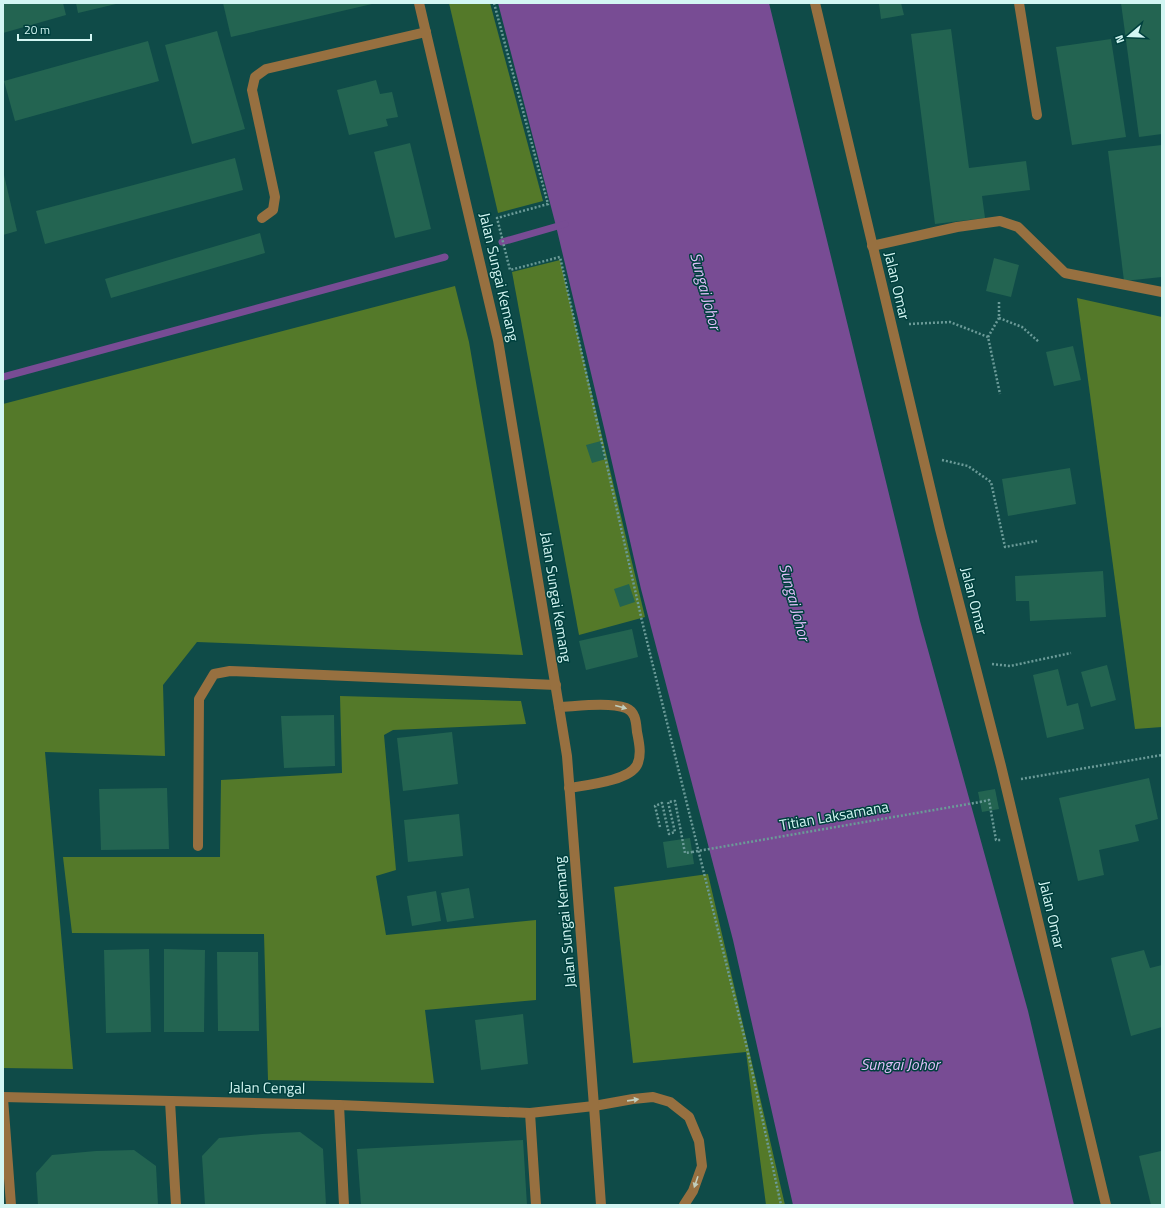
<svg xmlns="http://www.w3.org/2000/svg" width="1165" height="1208" viewBox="0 0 1165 1208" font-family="'Titillium Web',sans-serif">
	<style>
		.green { fill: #547929 }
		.water { fill: #784c94 }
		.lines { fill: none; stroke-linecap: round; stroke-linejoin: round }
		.stream { stroke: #784c94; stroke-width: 7 }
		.building { fill: #236451 }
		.path { stroke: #6b9b98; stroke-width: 2.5; stroke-dasharray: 2 2; stroke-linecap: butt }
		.service { stroke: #977040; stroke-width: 10 }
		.minor { stroke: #977040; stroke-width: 10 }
		.tertiary { stroke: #977040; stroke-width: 10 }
		.path-bridge { stroke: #6b9b98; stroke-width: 2.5; stroke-dasharray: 2 2; stroke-linecap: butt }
		.oneway { fill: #c1cebd }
		.labels { text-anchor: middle; stroke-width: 3; stroke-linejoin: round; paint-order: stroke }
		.street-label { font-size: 15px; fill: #d3f6f3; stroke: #00403e }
		.water-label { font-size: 16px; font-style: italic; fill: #e1befa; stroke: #00403e }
	</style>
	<rect width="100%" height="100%" fill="#0f4b48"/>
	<g class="green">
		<polygon points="449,3 490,3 543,201 498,213"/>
		<polygon points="560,260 645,617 579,635 512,272"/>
		<polygon points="455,286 469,342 523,655 197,642 163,685 165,756 45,752 73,1069 3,1068 3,404"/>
		<polygon points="1077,298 1162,317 1162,727 1135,729"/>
		<polygon points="340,696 521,701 526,724 393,730 384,735 396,870 376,876 386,935 536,920 536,1000 425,1010 434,1083 268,1080 264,934 72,933 63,857 220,857 221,780 342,773"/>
		<polygon points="708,874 785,1205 766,1205 746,1052 633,1063 614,887"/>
	</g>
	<polygon class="water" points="498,3 769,3 920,621 1028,1011 1074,1205 793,1205 733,940 641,589 605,432 556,226"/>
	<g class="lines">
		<g class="stream">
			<polyline points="502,242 565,224"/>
			<polyline points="3,377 445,257"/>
		</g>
	</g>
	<g class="building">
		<polygon points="3,3 63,3 66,15 3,33"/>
		<polygon points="76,3 116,3 116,4 78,13"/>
		<polygon points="223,3 372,3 372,4 231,37"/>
		<polygon points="879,3 901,3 904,15 881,19"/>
		<polygon points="1121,3 1162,3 1162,134 1139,137"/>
		<polygon points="951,29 969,168 1026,161 1030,190 982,196 985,218 935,224 911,34"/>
		<polygon points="217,31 245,129 192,144 165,45"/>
		<polygon points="1111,39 1126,137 1072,145 1056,47"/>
		<polygon points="148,41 159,81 15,121 4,81"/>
		<polygon points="376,80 380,94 392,92 398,117 386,119 388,126 349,135 337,90"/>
		<polygon points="410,143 431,229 395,238 374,152"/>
		<polygon points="1162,145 1162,277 1124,281 1108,151"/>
		<polygon points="235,158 243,190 45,244 36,211"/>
		<polygon points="4,175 17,231 3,235 3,176"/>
		<polygon points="260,233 265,253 111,298 105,279"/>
		<polygon points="994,258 1019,265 1011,297 986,291"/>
		<polygon points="1073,346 1081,380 1054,386 1046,352"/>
		<polygon points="601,441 606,459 592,463 586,445"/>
		<polygon points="1070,468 1076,504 1008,516 1002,479"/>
		<polygon points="1103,571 1106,617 1030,621 1029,601 1016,601 1015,576"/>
		<polygon points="629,584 635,602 620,607 614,589"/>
		<polygon points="632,629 638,657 586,670 579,641"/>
		<polygon points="1107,665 1116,700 1091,707 1081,672"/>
		<polygon points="1058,669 1067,706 1078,703 1084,729 1047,738 1033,675"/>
		<polygon points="334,715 335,766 284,768 281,716"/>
		<polygon points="452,732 458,784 403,791 397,738"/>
		<polygon points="1149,778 1158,819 1135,825 1139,841 1099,850 1104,875 1078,881 1059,798"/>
		<polygon points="167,788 169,849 101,850 99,789"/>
		<polygon points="995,789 999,809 982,812 978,792"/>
		<polygon points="459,814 463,856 408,862 404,820"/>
		<polygon points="690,838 694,864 667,868 663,842"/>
		<polygon points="469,888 474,918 447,922 441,893"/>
		<polygon points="436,891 441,921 412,926 407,896"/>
		<polygon points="149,949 151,1032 106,1033 104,950"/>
		<polygon points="164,949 205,950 204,1032 164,1032"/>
		<polygon points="1144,950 1150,968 1162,965 1162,1027 1131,1036 1111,958"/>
		<polygon points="217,952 258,952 259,1031 218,1031"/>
		<polygon points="523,1014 528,1064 481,1070 475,1020"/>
		<polygon points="300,1132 323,1149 326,1205 205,1205 202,1156 219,1138 262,1134"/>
		<polygon points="523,1140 527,1205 361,1205 357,1149"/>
		<polygon points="134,1150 156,1166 158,1205 38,1205 36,1173 52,1155 96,1151"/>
		<polygon points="1161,1151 1162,1156 1162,1204 1151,1205 1139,1156"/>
	</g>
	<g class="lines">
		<g class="path">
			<polyline points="494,3 548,204 497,218 510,270 560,257 642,621 747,1048 781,1205"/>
			<polyline points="999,318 1022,327 1039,342"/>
			<polyline points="909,324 950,322 988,337 1000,394"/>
			<polyline points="988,337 999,318 999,302"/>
			<polyline points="942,460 968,466 991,482 1005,547 1037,541"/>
			<polyline points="992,664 1010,666 1071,653"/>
			<polyline points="1021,779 1162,755"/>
			<polyline points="980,802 989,800 996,840 1001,840"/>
			<polyline points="660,827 655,806 662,803 669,834 675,832 668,802 675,801 685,853 692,852"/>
		</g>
		<g class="service">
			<polyline points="1019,3 1037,115"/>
			<polyline points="262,218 273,210 275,197 252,90 255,77 266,69 426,32"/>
			<polyline points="872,246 957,227 1000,221 1018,227 1065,273 1162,292"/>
			<path d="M 559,707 C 579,706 609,702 626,708 C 636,712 636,723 637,732 C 639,742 642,755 637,765 C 629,781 586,785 569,788"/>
			<polyline points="594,1106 633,1099 653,1097 670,1102 689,1117 699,1141 702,1166 693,1191 684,1205"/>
		</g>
		<g class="minor">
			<polyline points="815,3 940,529 1001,766 1106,1205"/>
			<polyline points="198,846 199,699 214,674 230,671 556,685"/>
			<polyline points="3,1097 339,1105 530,1113 594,1106"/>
			<polyline points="3,1098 11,1205"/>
			<polyline points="170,1101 176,1205"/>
			<polyline points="339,1105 344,1205"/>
			<polyline points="530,1113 536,1205"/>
		</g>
		<polyline class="tertiary" points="419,3 498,340 559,707 567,756 594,1106 601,1205"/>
		<polyline class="path-bridge" points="692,852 980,802"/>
	</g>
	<defs><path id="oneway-solid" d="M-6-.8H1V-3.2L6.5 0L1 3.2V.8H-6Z"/></defs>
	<g class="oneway">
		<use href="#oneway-solid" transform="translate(621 707) rotate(15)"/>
		<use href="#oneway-solid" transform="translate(633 1100) rotate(-8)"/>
		<use href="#oneway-solid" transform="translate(696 1182) rotate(109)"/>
	</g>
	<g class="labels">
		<g class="street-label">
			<text transform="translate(499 277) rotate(77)" y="5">Jalan Sungai Kemang</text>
			<text transform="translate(897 286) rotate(77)" y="5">Jalan Omar</text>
			<text transform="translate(556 597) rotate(81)" y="5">Jalan Sungai Kemang</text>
			<text transform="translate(974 601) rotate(76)" y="5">Jalan Omar</text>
			<text transform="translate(834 816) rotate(-10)" y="5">Titian Laksamana</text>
			<text transform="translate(1052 915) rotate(77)" y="5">Jalan Omar</text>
			<text transform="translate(565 922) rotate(-95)" y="5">Jalan Sungai Kemang</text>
			<text transform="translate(267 1088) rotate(1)" y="5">Jalan Cengal</text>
		</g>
		<g class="water-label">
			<text transform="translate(706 291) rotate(75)" y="6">Sungai Johor</text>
			<text transform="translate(795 602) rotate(75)" y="6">Sungai Johor</text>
			<text x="900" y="1070">Sungai Johor</text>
		</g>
	</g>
	<rect width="1165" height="1208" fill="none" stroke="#d3f6f3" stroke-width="8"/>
	<g transform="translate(1129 36) rotate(251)" stroke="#00403e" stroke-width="3" paint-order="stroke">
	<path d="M0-3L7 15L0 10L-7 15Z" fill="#d3f6f3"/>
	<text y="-6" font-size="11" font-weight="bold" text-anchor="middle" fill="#d3f6f3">N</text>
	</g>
	<path d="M18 34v6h73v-6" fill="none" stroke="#d3f6f3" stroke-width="2"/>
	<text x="24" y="34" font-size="12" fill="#d3f6f3" stroke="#00403e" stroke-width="3" paint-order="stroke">20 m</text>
</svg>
